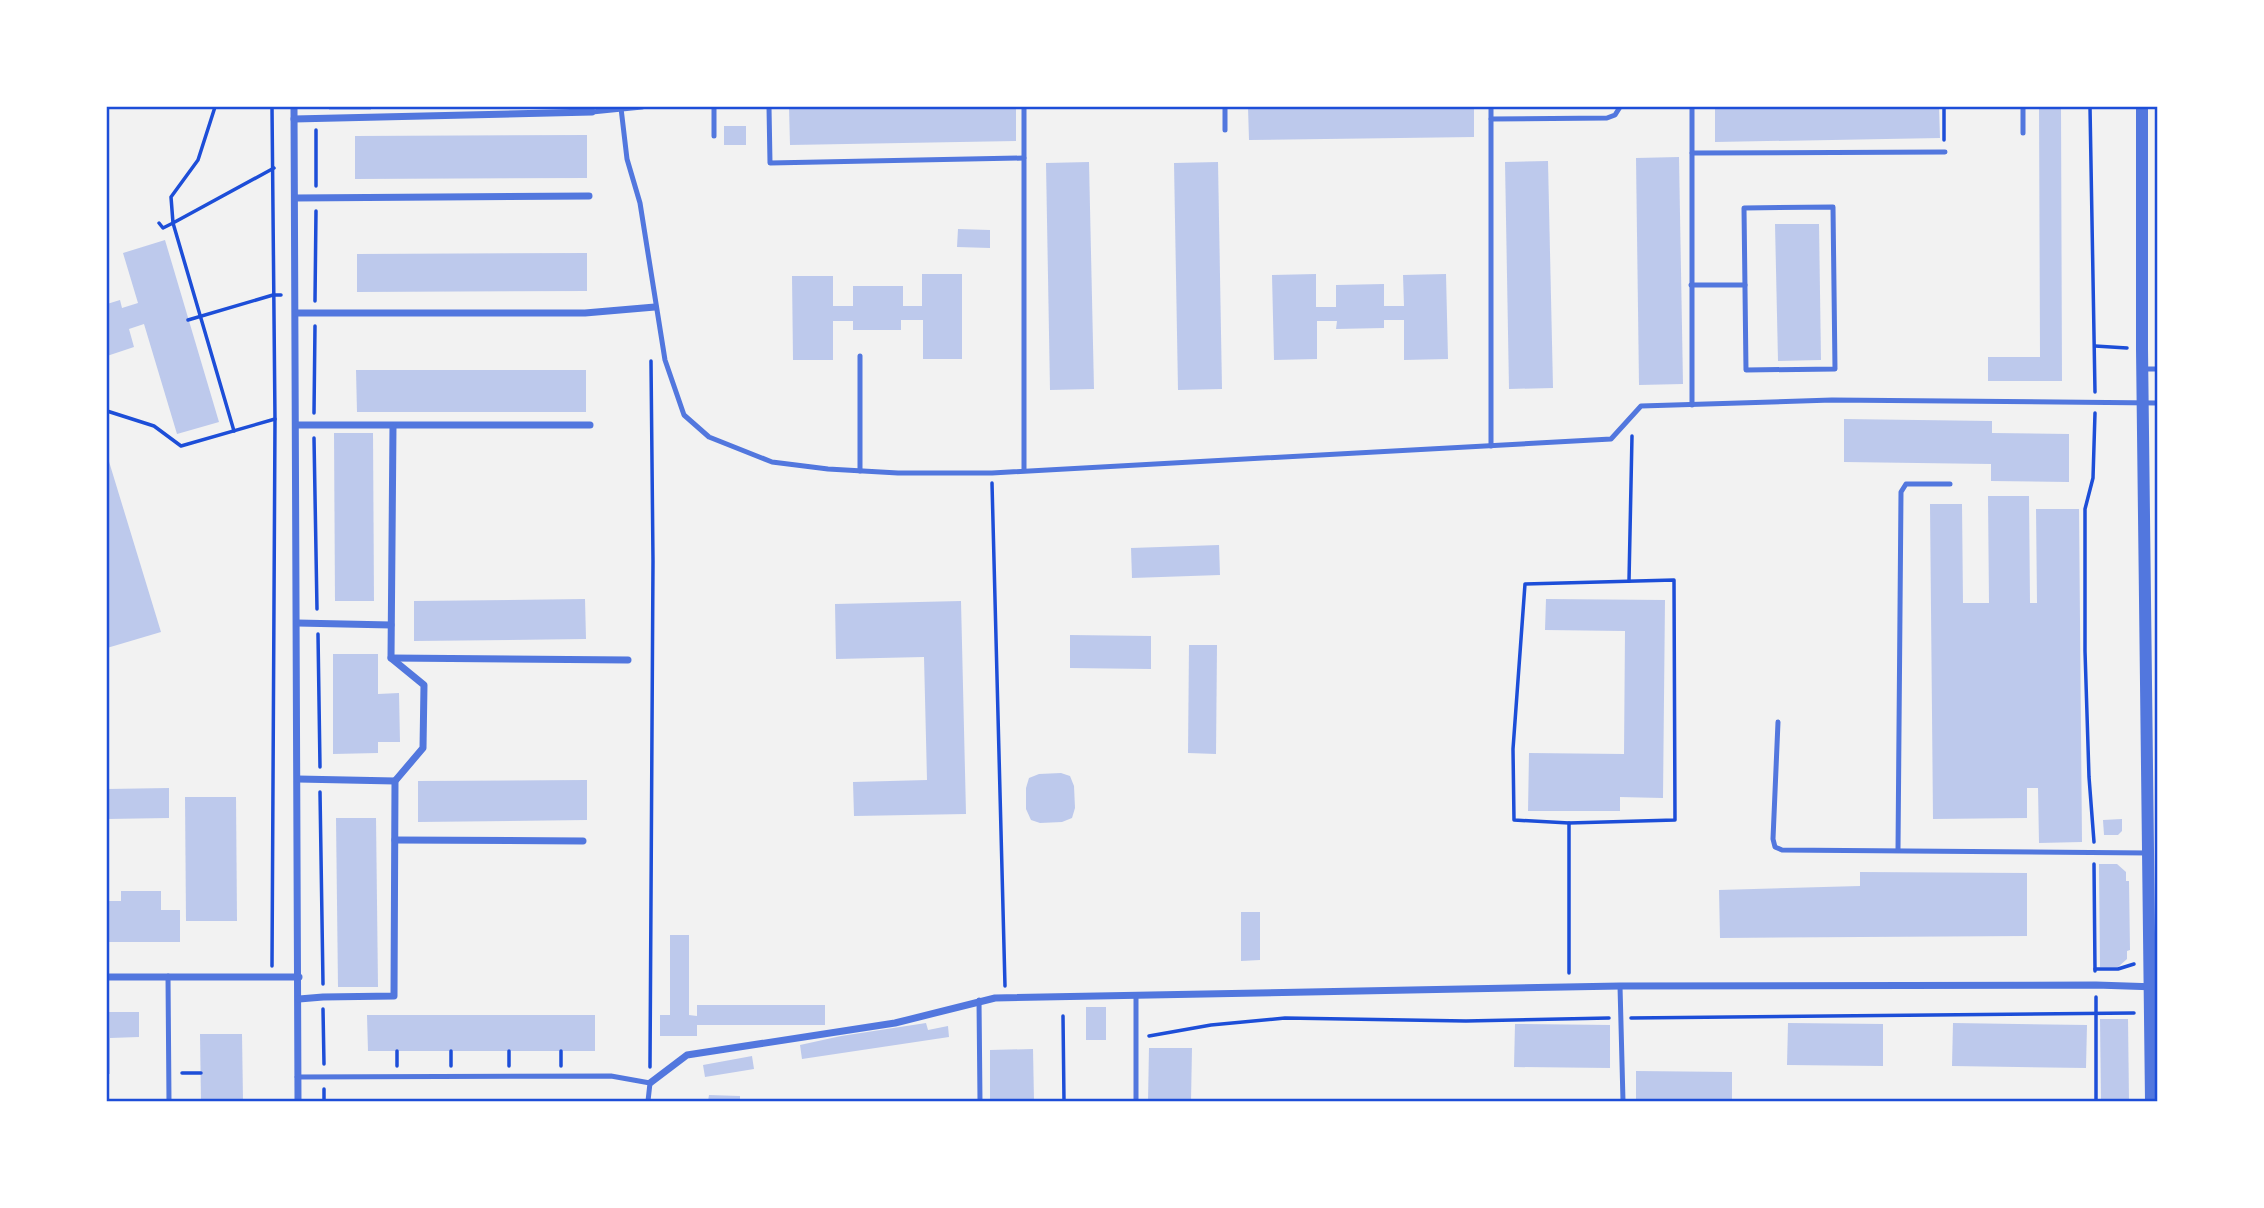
<svg xmlns="http://www.w3.org/2000/svg" width="2264" height="1208" viewBox="0 0 2264 1208" font-family="'Noto Serif',serif">
	<style>
		.building { fill: #bdc9ec }
		.lines { fill: none; stroke-linecap: round; stroke-linejoin: round }
		.path { stroke: #1d4ed8; stroke-width: 3.5 }
		.service { stroke: #5277de; stroke-width: 5 }
		.minor { stroke: #5277de; stroke-width: 7 }
		.tertiary { stroke: #5277de; stroke-width: 12 }
		.neatline { fill: none; stroke: #1d4ed8; stroke-width: 2.5 }
	</style>
	<rect width="100%" height="100%" fill="#f2f2f2"/>
	<g class="building">
		<rect x="329" y="107" width="42" height="3"/>
		<polygon points="789,107 1016,107 1016,141 790,145"/>
		<polygon points="1248,107 1474,107 1474,137 1249,140"/>
		<polygon points="1715,107 1939,107 1940,138 1715,142"/>
		<polygon points="2039,107 2061,107 2062,381 1988,381 1988,357 2040,357"/>
		<rect x="724" y="126" width="22" height="19"/>
		<polygon points="587,135 587,178 355,179 355,136"/>
		<polygon points="1679,157 1683,384 1639,385 1636,158"/>
		<polygon points="1548,161 1553,388 1509,389 1505,162"/>
		<polygon points="1089,162 1094,389 1050,390 1046,163"/>
		<polygon points="1218,162 1222,389 1178,390 1174,163"/>
		<polygon points="1775,224 1819,224 1821,360 1778,361"/>
		<polygon points="958,229 990,230 990,248 957,247"/>
		<polygon points="165,240 219,422 177,434 144,324 129,329 134,347 107,356 107,304 120,300 122,308 138,303 123,253"/>
		<polygon points="587,253 587,291 357,292 357,254"/>
		<polygon points="922,274 962,274 962,359 923,359 923,320 901,320 901,330 853,330 853,321 833,321 833,360 793,360 792,276 833,276 833,306 853,306 853,286 903,286 903,306 922,306"/>
		<polygon points="1316,274 1316,307 1336,307 1336,285 1384,284 1384,306 1404,306 1403,275 1446,274 1448,359 1404,360 1404,320 1384,320 1384,328 1336,329 1337,321 1317,321 1317,359 1274,360 1272,275"/>
		<polygon points="356,370 586,370 586,412 357,412"/>
		<polygon points="1844,419 1992,421 1992,433 2069,434 2069,482 1991,481 1991,464 1844,462"/>
		<polygon points="334,433 373,433 374,601 335,601"/>
		<polygon points="107,455 161,632 107,648 108,598"/>
		<polygon points="1988,496 2029,496 2030,603 2037,603 2036,509 2079,509 2082,842 2039,843 2038,788 2027,788 2027,818 1933,819 1930,504 1962,504 1963,603 1989,603"/>
		<polygon points="1219,545 1220,575 1132,578 1131,548"/>
		<polygon points="585,599 586,639 414,641 414,601"/>
		<polygon points="1546,599 1665,600 1663,798 1620,797 1620,811 1528,811 1529,753 1624,754 1625,631 1545,630"/>
		<polygon points="961,601 966,814 854,816 853,782 927,780 924,657 836,659 835,604"/>
		<polygon points="1070,635 1151,636 1151,669 1070,668"/>
		<polygon points="1189,645 1217,645 1216,754 1188,753"/>
		<polygon points="333,654 378,654 378,694 399,693 400,742 378,742 378,753 333,754"/>
		<polygon points="1061,773 1070,776 1074,786 1075,808 1072,818 1062,822 1040,823 1031,820 1026,809 1026,788 1029,778 1039,774"/>
		<polygon points="587,780 587,820 418,822 418,781"/>
		<polygon points="169,788 169,818 107,819 107,789"/>
		<polygon points="185,797 236,797 237,921 186,921"/>
		<polygon points="336,818 376,818 378,987 338,987"/>
		<polygon points="2122,819 2122,831 2118,835 2104,835 2103,820"/>
		<polygon points="2099,864 2117,864 2126,872 2126,881 2129,881 2130,950 2127,951 2127,959 2118,967 2100,967"/>
		<polygon points="1860,872 2027,873 2027,936 1720,938 1719,890 1860,886"/>
		<polygon points="121,891 161,891 161,910 180,910 180,942 107,942 107,901 121,901"/>
		<polygon points="1241,912 1260,912 1260,960 1241,961"/>
		<polygon points="670,935 689,935 689,1015 697,1016 697,1005 825,1005 825,1025 697,1025 697,1036 660,1036 660,1015 670,1015"/>
		<rect x="1086" y="1007" width="20" height="33"/>
		<polygon points="107,1012 139,1012 139,1037 110,1038 110,1074 107,1074"/>
		<polygon points="367,1015 595,1015 595,1051 368,1051"/>
		<polygon points="2100,1019 2128,1019 2129,1101 2101,1101"/>
		<polygon points="926,1023 928,1030 948,1026 949,1037 802,1059 800,1045 841,1036"/>
		<polygon points="1788,1023 1883,1024 1883,1066 1787,1065"/>
		<polygon points="1953,1023 2087,1025 2086,1068 1952,1066"/>
		<polygon points="1515,1024 1610,1025 1610,1068 1514,1067"/>
		<polygon points="200,1034 242,1034 243,1101 201,1101"/>
		<polygon points="1149,1048 1192,1048 1191,1101 1148,1101"/>
		<polygon points="1033,1049 1034,1101 990,1101 990,1050"/>
		<polygon points="752,1056 754,1069 705,1077 703,1065"/>
		<polygon points="1636,1071 1732,1072 1732,1101 1636,1101"/>
		<polygon points="709,1095 740,1096 740,1101 708,1101"/>
	</g>
	<g class="lines">
		<g class="path">
			<polyline points="215,107 198,160 171,197 173,223 274,168"/>
			<polyline points="1944,107 1944,140"/>
			<polyline points="2090,107 2095,392"/>
			<polyline points="316,186 316,130"/>
			<polyline points="159,223 163,228 173,223 234,431"/>
			<polyline points="315,301 316,211"/>
			<polyline points="188,320 273,295 281,295"/>
			<polyline points="2095,346 2127,348"/>
			<polyline points="107,411 154,426 181,446 275,419"/>
			<polyline points="314,413 315,326"/>
			<polyline points="314,438 317,609"/>
			<polyline points="992,483 1005,986"/>
			<polygon points="1674,580 1675,820 1569,823 1514,820 1513,749 1525,584"/>
			<polyline points="1629,581 1632,436"/>
			<polyline points="318,634 320,767"/>
			<polyline points="320,792 323,984"/>
			<polyline points="1569,823 1569,973"/>
			<polyline points="2094,842 2089,777 2085,651 2085,509 2093,478 2095,413"/>
			<polyline points="2094,864 2095,971"/>
			<polyline points="272,966 275,419 272,107"/>
			<polyline points="2095,969 2118,969 2134,964"/>
			<polyline points="2096,997 2096,1101"/>
			<polyline points="323,1009 324,1064"/>
			<polyline points="1063,1016 1064,1101"/>
			<polyline points="1631,1018 2134,1013"/>
			<polyline points="1149,1036 1211,1025 1285,1018 1466,1021 1609,1018"/>
			<polyline points="397,1051 397,1066"/>
			<polyline points="451,1051 451,1066"/>
			<polyline points="561,1051 561,1066"/>
			<polyline points="509,1066 509,1051"/>
			<polyline points="650,1067 653,561 651,361"/>
			<polyline points="182,1073 201,1073"/>
			<polyline points="324,1089 324,1101"/>
		</g>
		<g class="service">
			<polyline points="590,107 592,112 642,107"/>
			<polyline points="714,107 714,136"/>
			<polyline points="769,107 770,163 1024,158"/>
			<polyline points="1225,107 1225,130"/>
			<polyline points="1491,107 1491,446"/>
			<polyline points="1692,107 1692,405"/>
			<polyline points="621,108 627,159 640,203 665,360 684,415 709,437 772,462 828,469 898,473 992,473 1611,439 1641,406 1832,400 2157,403"/>
			<polyline points="1491,119 1607,118 1615,115 1620,107"/>
			<polyline points="2023,133 2023,107"/>
			<polyline points="1692,153 1945,152"/>
			<polygon points="1833,207 1835,369 1746,370 1744,208"/>
			<polyline points="1691,285 1745,285"/>
			<polyline points="860,356 860,471"/>
			<polyline points="2143,369 2157,369"/>
			<polyline points="1024,470 1024,107"/>
			<polyline points="1778,722 1773,839 1775,847 1782,850 2149,853"/>
			<polyline points="1898,850 1901,492 1906,484 1950,484"/>
			<polyline points="168,976 169,1101"/>
			<polyline points="1620,986 1623,1101"/>
			<polyline points="979,1000 980,1101"/>
			<polyline points="297,1077 611,1076 650,1083 648,1101"/>
			<polyline points="1136,1101 1136,996"/>
		</g>
		<g class="minor">
			<polyline points="294,107 298,1101"/>
			<polyline points="294,119 592,112"/>
			<polyline points="295,198 589,196"/>
			<polyline points="296,313 585,313 655,307"/>
			<polyline points="296,425 590,425"/>
			<polyline points="297,623 391,625"/>
			<polyline points="391,658 628,660"/>
			<polyline points="298,779 395,781"/>
			<polyline points="395,840 583,841"/>
			<polyline points="107,977 299,977"/>
			<polyline points="299,999 323,997 394,996 395,781 423,748 424,685 391,658 393,426"/>
			<polyline points="650,1083 687,1055 895,1023 995,998 1620,986 2096,985 2157,987"/>
		</g>
		<polyline class="tertiary" points="2142,107 2142,349 2151,1101"/>
	</g>
	<rect width="2264" height="1208" fill="none" stroke="#ffffff" stroke-width="217"/>
	<rect x="108" y="108" width="2048" height="992" class="neatline"/>
</svg>
